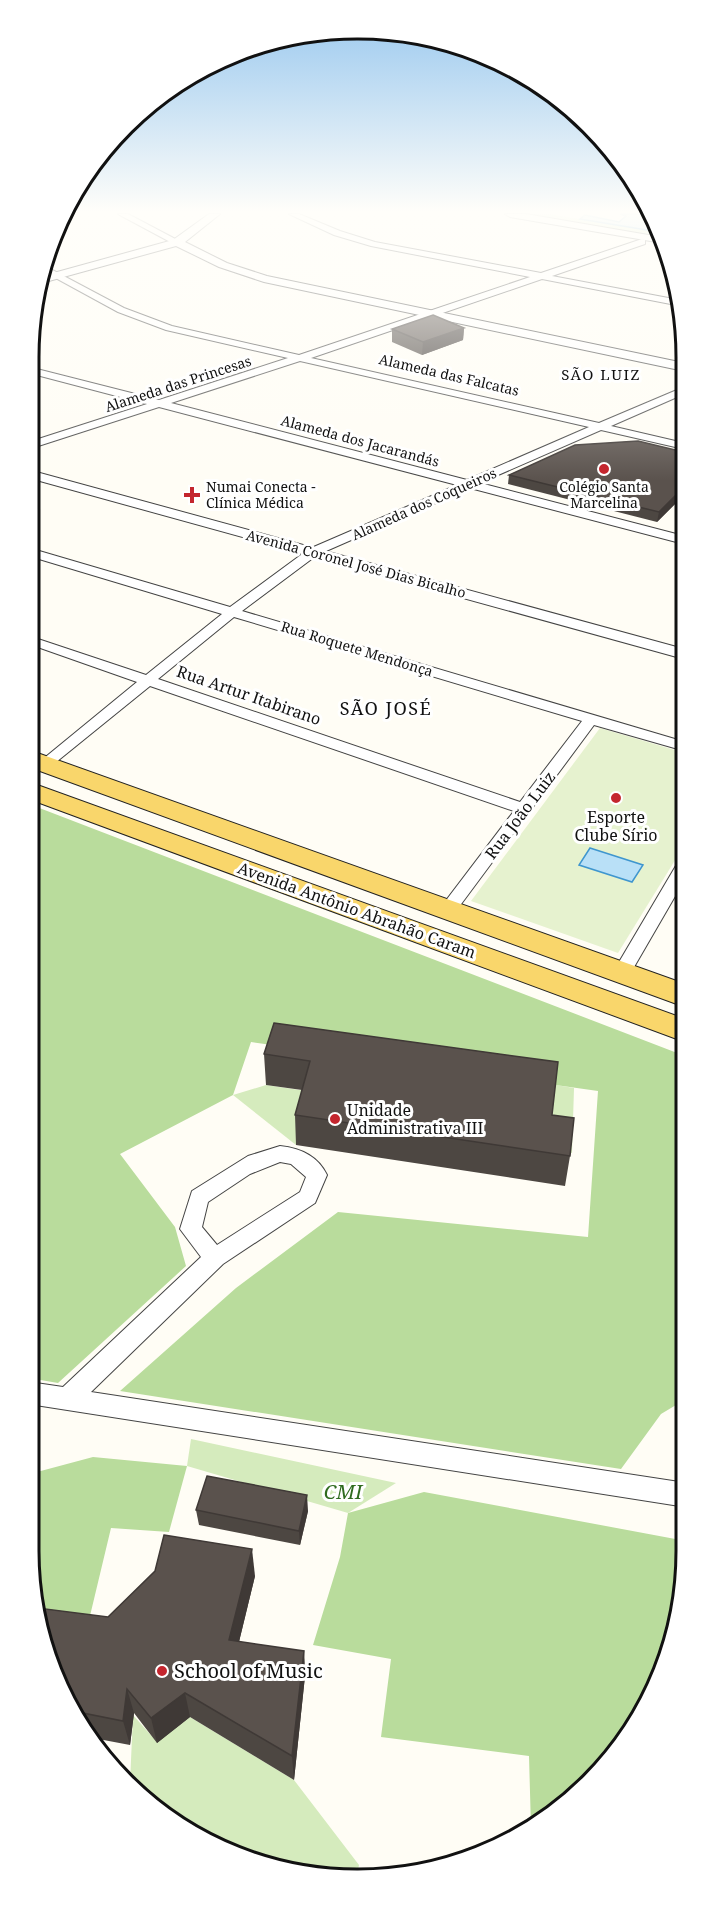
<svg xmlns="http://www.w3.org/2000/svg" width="715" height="1908" viewBox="0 0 715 1908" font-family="'Noto Serif',serif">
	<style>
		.green { fill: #d5ebbd }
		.forest { fill: #b9dc9c }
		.pitch { fill: #e6f2cf }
		.water { fill: #b9e0f7; stroke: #3f96cf; stroke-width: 1.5 }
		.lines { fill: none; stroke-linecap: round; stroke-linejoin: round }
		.minor-casing { stroke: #444; stroke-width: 2 }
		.tertiary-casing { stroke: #444; stroke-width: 2 }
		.primary-casing { stroke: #222; stroke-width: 2 }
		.minor { fill: #fff; fill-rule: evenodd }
		.tertiary { fill: #fff; fill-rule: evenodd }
		.primary { fill: #f9d66b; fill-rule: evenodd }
		.wall { fill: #4d4742 }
		.shaded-wall { fill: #3f3936 }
		.building { fill: #5a524d; stroke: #3f3936; stroke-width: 1.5 }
		.poi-dot { fill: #c4262e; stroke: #fff; stroke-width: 2 }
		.labels { text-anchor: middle; stroke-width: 6; stroke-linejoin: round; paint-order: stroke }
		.far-street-label { font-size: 14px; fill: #111; stroke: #fff }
		.far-poi-label { font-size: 14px; fill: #111; stroke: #fff; text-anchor: start }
		.far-neighbourhood-label { font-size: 15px; letter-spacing: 1.5px; fill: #111; stroke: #fff }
		.street-label { font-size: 16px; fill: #111; stroke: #fff }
		.poi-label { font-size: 16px; fill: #111; stroke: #fff }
		.neighbourhood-label { font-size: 18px; letter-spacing: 1.5px; fill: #111; stroke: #fff }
		.near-park-label { font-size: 20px; font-style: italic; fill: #2f6b1f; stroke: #fff }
		.near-poi-label { font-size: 20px; fill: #111; stroke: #fff; text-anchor: start }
		.rim { fill: none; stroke: #111; stroke-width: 3 }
	</style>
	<rect width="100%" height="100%" fill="#fffdf5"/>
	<g class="green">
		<polygon points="514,214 549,214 659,232 661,239"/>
		<polygon points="550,1084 574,1088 572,1153 441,1130"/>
		<polygon points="266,1085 414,1107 296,1145 233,1095"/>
		<polygon points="191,1439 396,1483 348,1513 187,1466"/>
		<polygon points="133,1715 157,1742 190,1717 294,1780 359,1865 357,1875 314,1877 193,1836 130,1783"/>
	</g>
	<g class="forest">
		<polygon points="29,804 685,1056 686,1399 661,1414 621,1469 120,1391 236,1288 338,1212 588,1237 598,1091 251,1042 233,1095 120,1154 175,1227 186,1266 58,1383 29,1378"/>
		<polygon points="29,1452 37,1472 93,1457 187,1466 169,1532 111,1528 89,1620 39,1612 29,1550"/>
		<polygon points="424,1492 686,1541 675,1636 619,1750 540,1824 531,1828 529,1756 381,1737 391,1659 313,1645 340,1557 348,1513"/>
	</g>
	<polygon class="pitch" points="600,728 685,753 685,844 618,953 471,901"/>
	<g class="water">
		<polygon points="620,214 653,214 659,232 580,219 585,215 619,222 626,216"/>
		<polygon points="590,848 643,865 632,882 579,865"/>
	</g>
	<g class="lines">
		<g class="minor-casing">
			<g id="minor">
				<polygon points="118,214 128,214 181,242 174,244"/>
				<path d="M 289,214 L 299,214 L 340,231 L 375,242 L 541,273 L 642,239 L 645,240 L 645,244 L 552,276 L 679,300 L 681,306 L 542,279 L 311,358 L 599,423 L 684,387 L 684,394 L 611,426 L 684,443 L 684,449 L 601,430 L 480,483 L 684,536 L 684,544 L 470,488 L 317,555 L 242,611 L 685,742 L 685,751 L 594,725 L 453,915 L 441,915 L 438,911 L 441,907 L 514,811 L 150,686 L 50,767 L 40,767 L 37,764 L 137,682 L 29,644 L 29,636 L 146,675 L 222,614 L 29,556 L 29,548 L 230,607 L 309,549 L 457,485 L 159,407 L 29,449 L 29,442 L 147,404 L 29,373 L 29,367 L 159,400 L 288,358 L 166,330 L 118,312 L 41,270 L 43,265 L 124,308 L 172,326 L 299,355 L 530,277 L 371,246 L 334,235 ZM 300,361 L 589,427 L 467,480 L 171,403 ZM 234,617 L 582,721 L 520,802 L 158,679 Z"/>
				<polygon points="685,859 685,879 630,974 627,978 621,980 615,978 612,974 677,864 679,860"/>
				<path d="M 280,1146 C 300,1148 318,1156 327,1175 L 315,1203 L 223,1264 L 91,1392 L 686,1483 L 686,1507 L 29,1404 L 29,1382 L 63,1387 L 201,1257 L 180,1229 L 192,1191 L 248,1156 ZM 280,1162 L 291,1164 L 306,1177 L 300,1192 L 217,1245 L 202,1227 L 208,1202 L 250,1174 Z"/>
			</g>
		</g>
		<g class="tertiary-casing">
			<g id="tertiary">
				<polygon points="209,214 220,214 185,242 227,263 267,276 684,363 684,371 264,282 219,267 176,246 38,284 39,277 173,240"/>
				<polygon points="505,214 526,214 660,237 662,243 510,217"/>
				<polygon points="29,470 684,649 684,659 29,478"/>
			</g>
		</g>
		<g class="primary-casing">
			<g id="primary">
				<polygon points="29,750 685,984 685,1007 29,767"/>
				<polygon points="29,782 685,1019 685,1042 29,799"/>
			</g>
		</g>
		<use href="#minor" class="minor"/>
		<use href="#tertiary" class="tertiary"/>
		<use href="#primary" class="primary"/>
	</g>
	<g class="wall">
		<polygon points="464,328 463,340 422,355 392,342 392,329"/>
		<polygon points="684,452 684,495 657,522 508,484 509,475"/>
		<polygon points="274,1023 552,1115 570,1156 565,1186 296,1145 295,1115 302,1090 266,1085 264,1054"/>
		<polygon points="196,1510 308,1511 300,1545 199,1525"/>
		<polygon points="255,1576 239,1642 304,1651 305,1676 294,1780 190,1717 157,1743 134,1713 130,1745 93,1738 46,1657 108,1617"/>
	</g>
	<g class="shaded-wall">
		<polygon points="464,328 463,340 422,355 423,342"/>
		<polygon points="684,487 684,495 657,522 659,512"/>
		<polygon points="307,1495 308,1511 300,1545 299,1531"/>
		<polygon points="252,1549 255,1576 233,1666 229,1640"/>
		<polygon points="304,1651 305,1676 294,1780 292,1756"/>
		<polygon points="127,1689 134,1713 130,1745 123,1721"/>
		<polygon points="185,1693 190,1717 157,1743 151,1718"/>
	</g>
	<g class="building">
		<polygon points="433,315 464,328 423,342 392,329"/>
		<polygon points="638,441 684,452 684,487 659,512 509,475 575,445"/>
		<polygon points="274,1023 558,1062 552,1115 574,1118 570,1156 295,1115 310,1061 264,1054"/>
		<polygon points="207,1476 307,1495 299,1531 196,1510"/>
		<polygon points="164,1535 252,1549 229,1640 304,1651 292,1756 185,1693 151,1718 127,1689 123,1721 78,1712 46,1657 38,1608 108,1617 155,1571"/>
	</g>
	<linearGradient id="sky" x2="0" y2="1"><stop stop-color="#95c6ee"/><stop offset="0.44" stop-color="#fffefa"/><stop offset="1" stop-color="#fffefa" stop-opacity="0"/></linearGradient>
	<rect width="715" height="481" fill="url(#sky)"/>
	<g class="poi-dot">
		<circle cx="604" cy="469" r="6"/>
		<path d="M189 486h6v6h6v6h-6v6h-6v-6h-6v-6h6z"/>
		<circle cx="616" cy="798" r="6"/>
		<circle cx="335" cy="1119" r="6"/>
		<circle cx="162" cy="1671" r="6"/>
	</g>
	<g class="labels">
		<g class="far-street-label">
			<text transform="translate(449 375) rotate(13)" y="5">Alameda das Falcatas</text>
			<text transform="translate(178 384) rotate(-18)" y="5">Alameda das Princesas</text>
			<text transform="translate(360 441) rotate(15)" y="5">Alameda dos Jacarandás</text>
			<text transform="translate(424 504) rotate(-24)" y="5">Alameda dos Coqueiros</text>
			<text transform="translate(356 564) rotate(15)" y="5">Avenida Coronel José Dias Bicalho</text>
			<text transform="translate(357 649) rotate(17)" y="5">Rua Roquete Mendonça</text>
		</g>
		<g class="far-poi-label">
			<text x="206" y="492">Numai Conecta -<tspan x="206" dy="16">Clínica Médica</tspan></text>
			<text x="604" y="492" text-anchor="middle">Colégio Santa<tspan x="604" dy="16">Marcelina</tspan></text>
		</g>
		<g class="far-neighbourhood-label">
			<text x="601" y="380">SÃO LUIZ</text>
		</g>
		<g class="street-label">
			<text transform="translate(249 695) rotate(19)" y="6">Rua Artur Itabirano</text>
			<text transform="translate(520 815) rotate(-53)" y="6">Rua João Luiz</text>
			<text transform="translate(357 910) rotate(20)" y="6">Avenida Antônio Abrahão Caram</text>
		</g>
		<g class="poi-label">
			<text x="616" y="823">Esporte<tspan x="616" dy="18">Clube Sírio</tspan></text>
			<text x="347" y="1116" text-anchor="start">Unidade<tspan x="347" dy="18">Administrativa III</tspan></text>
		</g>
		<g class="neighbourhood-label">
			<text x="386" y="715">SÃO JOSÉ</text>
		</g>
		<g class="near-park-label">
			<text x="343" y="1499">CMI</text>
		</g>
		<g class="near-poi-label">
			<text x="174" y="1678">School of Music</text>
		</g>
	</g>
	<path d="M0 0H715V1908H0ZM357 39H358A318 318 0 0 1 676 357V1551A318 318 0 0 1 358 1869H357A318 318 0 0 1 39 1551V357A318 318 0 0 1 357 39Z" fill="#fff" fill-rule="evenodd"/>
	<path class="rim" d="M357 39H358A318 318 0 0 1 676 357V1551A318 318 0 0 1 358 1869H357A318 318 0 0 1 39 1551V357A318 318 0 0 1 357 39Z"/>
</svg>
